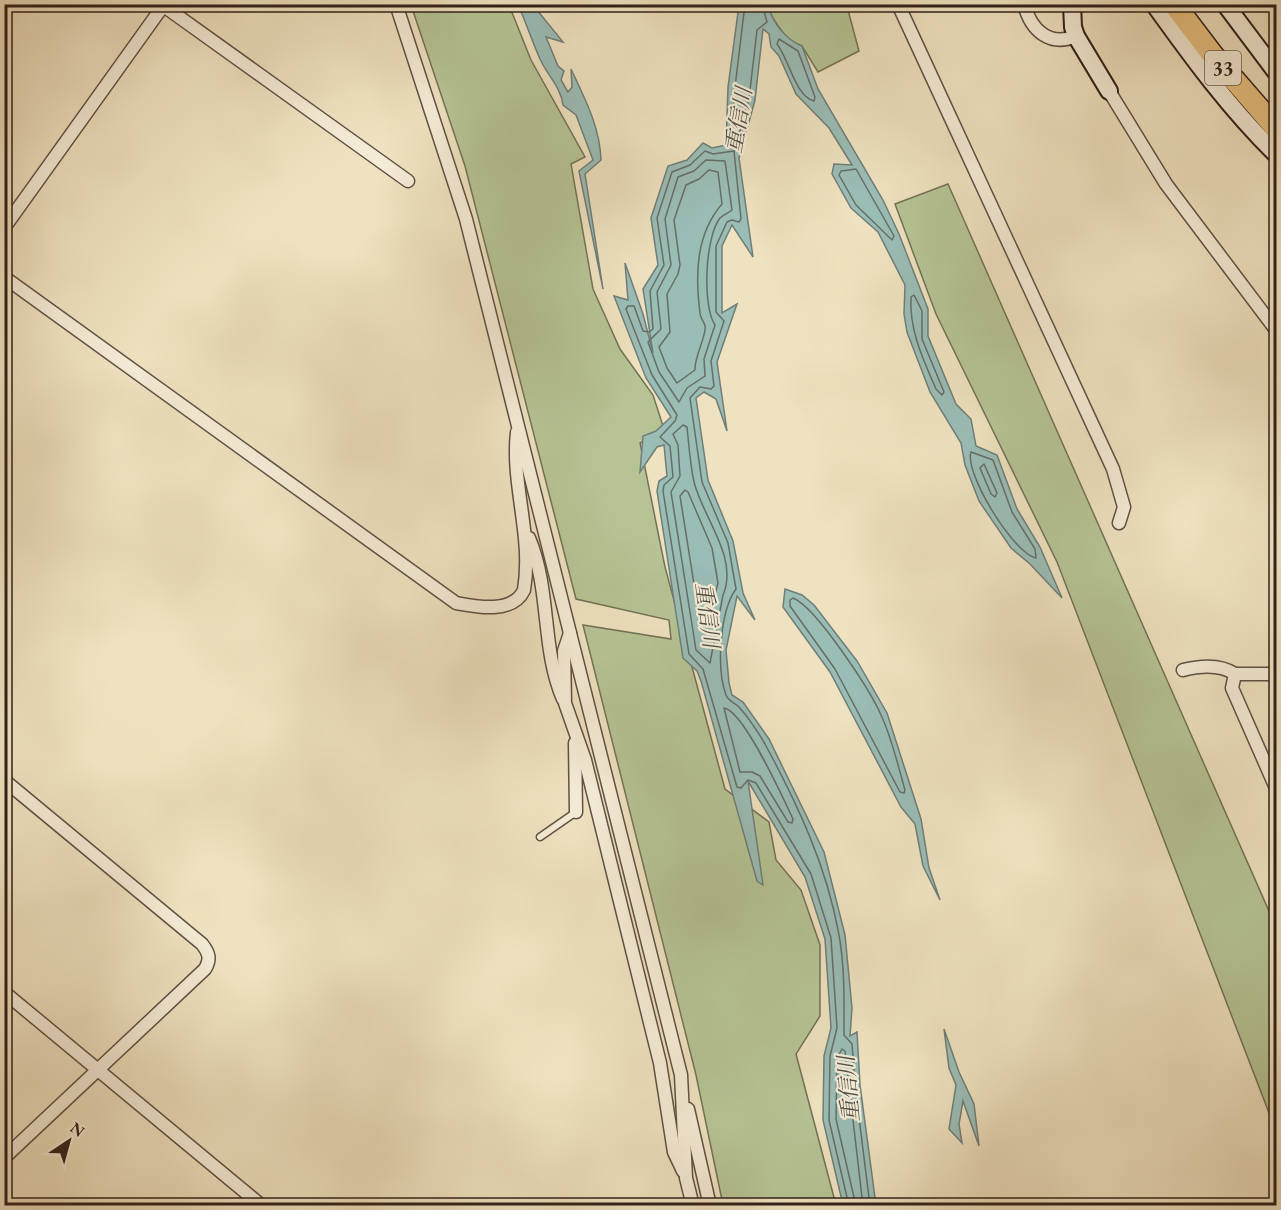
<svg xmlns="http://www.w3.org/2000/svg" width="1281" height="1210" viewBox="0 0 1281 1210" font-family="'EB Garamond','Noto Serif JP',serif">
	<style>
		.green { fill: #b6c495; stroke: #737258; stroke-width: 1.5 }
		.water { fill: #9abdb6; stroke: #707e78; stroke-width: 1.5 }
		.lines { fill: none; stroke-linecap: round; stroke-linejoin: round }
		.shore { stroke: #656e68; stroke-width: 1.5 }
		.lane-casing { stroke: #605044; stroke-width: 9 }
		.street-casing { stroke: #605044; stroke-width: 15 }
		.secondary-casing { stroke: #30201a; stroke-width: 20 }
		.highway-casing { stroke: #30201a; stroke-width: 24 }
		.lane { stroke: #f5ecd6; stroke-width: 6 }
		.street { stroke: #f5ecd6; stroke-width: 12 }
		.secondary { stroke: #f5ecd6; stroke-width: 16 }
		.highway { stroke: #e8c180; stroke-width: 21 }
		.labels { text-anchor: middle; stroke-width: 4.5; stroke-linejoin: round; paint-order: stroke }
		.shield { fill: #f5ecd6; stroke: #6b5d52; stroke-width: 1.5 }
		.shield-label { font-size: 20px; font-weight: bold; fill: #30201a }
		.water-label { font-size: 22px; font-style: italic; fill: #504f49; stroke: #f5ecd6 }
	</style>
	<rect width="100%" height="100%" fill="#efe2c0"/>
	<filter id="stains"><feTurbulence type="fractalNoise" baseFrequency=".00333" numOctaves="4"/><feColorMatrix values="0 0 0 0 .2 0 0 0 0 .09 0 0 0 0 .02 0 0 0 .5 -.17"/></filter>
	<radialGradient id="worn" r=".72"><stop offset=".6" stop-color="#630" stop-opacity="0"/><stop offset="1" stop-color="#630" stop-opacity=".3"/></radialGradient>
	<g class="green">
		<polygon points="411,5 509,5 531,60 585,157 571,164 593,289 620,349 653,395 665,432 640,443 665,567 725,789 769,822 776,860 801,890 820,945 820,1016 796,1054 836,1205 723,1205 696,1075 583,625 671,639 669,620 576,599 465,166"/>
		<polygon points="768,5 819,5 848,10 859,51 818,72 802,46 789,41 771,16"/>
		<polygon points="948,184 1276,927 1276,1131 1057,562 936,314 895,204"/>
	</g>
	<g class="water">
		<path d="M 518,5 L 533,5 L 563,42 L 546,37 L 558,66 L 564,71 L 561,80 L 568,92 L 572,87 L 571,69 C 585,99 600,127 601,160 L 585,174 L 603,289 L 579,171 L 593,160 L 576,115 L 563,105 C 561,87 547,75 540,59 C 532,41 526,22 518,5 Z"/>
		<path d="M 739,5 L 768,5 C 773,23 785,39 802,46 L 818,89 L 883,200 L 899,234 L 928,309 L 928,336 L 956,404 L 971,419 L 976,446 L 997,455 L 1017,509 L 1040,547 L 1062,598 L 1030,564 L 1011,548 L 979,501 L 965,465 L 961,443 L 930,392 L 907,332 L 904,314 L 905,285 L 878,232 L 851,208 L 832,174 L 834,164 L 852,165 L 829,128 L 796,94 L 779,56 L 771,47 L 769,34 L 763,29 L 755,100 L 739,158 L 753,257 L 732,225 L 722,246 L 722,313 L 737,304 L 717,362 L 727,431 L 716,399 L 704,392 L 696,398 L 708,480 L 733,541 L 743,593 L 755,620 L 737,596 L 726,650 L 729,683 L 732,695 L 743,702 L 769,739 L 824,852 L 845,935 L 852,1008 L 850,1036 L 857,1032 L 860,1085 L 876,1205 L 843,1205 L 823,1120 L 824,1056 L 831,1028 L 825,939 L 805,877 L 748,781 L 763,885 L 757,881 L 701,681 L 697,671 L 683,658 L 657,491 L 659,481 L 667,476 L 664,445 L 657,447 L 640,472 L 643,436 L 656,431 L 671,417 L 646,378 L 614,296 L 628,300 L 625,263 L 643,314 L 653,353 L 643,289 L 658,265 L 651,218 L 668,166 L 687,160 L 703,143 L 712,148 L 726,145 L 728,87 Z"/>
		<polygon points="785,589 802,595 814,605 857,661 887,713 921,819 929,868 940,900 923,866 915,824 901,807 830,672 783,607"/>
		<polygon points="944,1029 959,1072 974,1104 979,1146 963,1101 959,1124 962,1143 949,1129 956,1085 949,1068"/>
	</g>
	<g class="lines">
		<g class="shore">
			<polyline points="745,4 735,87 732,137 735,140 738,138 749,99 757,30 767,22 762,4"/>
			<path d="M 779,39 L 798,51 L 815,97 L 814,101 C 795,96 789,59 777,44 Z"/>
			<path d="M 706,160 L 725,161 L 732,210 C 729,213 724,214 720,218 C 705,237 702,306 715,325 L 704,359 L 705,376 L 687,388 L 679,402 L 659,372 L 648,342 L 661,329 L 657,292 L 671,265 L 665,219 L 678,177 L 694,171 Z"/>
			<polygon points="856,169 894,236 892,240 856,205 839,175 841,171"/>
			<path d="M 709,170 L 718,172 L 722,204 C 696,234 695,274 700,313 C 700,318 704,321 705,326 C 707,335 694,357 695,370 L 677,383 L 667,368 L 659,347 L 670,332 L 667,294 L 678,274 L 680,265 L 674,220 L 686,185 L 699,179 Z"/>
			<path d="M 914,295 L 922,311 L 922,339 L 944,392 L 942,395 L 936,389 C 923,359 909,330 911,297 Z"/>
			<path d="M 683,425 L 687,427 C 689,445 690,464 694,482 C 703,518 739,558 723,595 L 710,663 L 696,650 L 671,492 L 680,476 L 678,445 L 673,434 Z"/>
			<path d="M 971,452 L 993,460 L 1012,512 L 1035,549 L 1036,558 C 1014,554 964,473 971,452 Z"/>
			<polygon points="984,464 997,493 995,497 991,494 980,468"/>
			<polygon points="685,490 688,492 712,548 718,583 705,631 701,628 680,496"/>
			<path d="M 793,598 C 816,607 870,690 881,715 C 892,738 898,766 905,790 L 904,793 L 900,792 L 835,669 L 790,606 L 790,600 Z"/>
			<path d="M 724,708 C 744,711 783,798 793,819 L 792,823 L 788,822 L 760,776 L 752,772 L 740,772 Z"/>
			<path d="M 849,1206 L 829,1120 L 830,1056 L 837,1028 L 831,938 L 811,874 L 756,783 L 748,780 L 741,788 L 737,787 L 703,669 L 689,654 L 663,491 L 664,485 L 673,477 L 670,446 L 660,437 L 675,421 L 677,415 L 652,375 L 626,309 L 628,306 L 634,306 L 643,331 L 649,332 L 653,329 L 650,291 L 664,265 L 657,218 L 672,172 L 690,165 L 705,151 L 713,154 L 734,151 L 741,219 L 739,222 L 732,220 L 727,222 L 716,246 L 716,312 L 724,321 L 711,361 L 714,386 L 711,389 L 700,387 L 690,398 L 702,482 L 728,543 L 736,589 C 720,611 716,668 726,695 C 728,701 734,702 739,707 C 748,717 758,732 765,744 C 798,805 827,867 839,935 C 845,968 844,1002 844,1035 L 852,1044 L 855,1085 L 870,1206"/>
			<polyline points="856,1206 836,1119 837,1058 842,1049 845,1051 863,1206"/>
		</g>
		<g class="lane-casing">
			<polyline id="lane" points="540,837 576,812"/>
		</g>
		<g class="street-casing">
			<g id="street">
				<polyline points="161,4 408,181"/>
				<polyline points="396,4 466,219 681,1075 686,1178 693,1206"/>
				<polyline points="898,4 1113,469 1124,507 1119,523"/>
				<path d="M 1024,4 C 1031,31 1050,47 1076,36"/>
				<polyline points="1109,91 1166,184 1276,330"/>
				<polyline points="4,228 163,6"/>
				<path d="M 4,277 L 456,603 C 477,607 513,614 524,590 C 533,536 511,485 517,432"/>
				<path d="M 529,538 C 551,590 541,648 563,699"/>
				<polyline points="570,633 564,651 565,703 585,760 660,1063 674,1152 683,1171"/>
				<path d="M 1183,670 C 1199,666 1220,664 1235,674 L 1232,688 L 1276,788"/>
				<polyline points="1235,674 1276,674"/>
				<polyline points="575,743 576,812"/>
				<path d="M 4,780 L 202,944 C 209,953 211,959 205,969 L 4,1158"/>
				<polyline points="4,992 262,1206"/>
				<polyline points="688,1109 710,1206"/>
			</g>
		</g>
		<g class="secondary-casing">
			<g id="secondary">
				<polyline points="1072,4 1073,27 1076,36 1109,91"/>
				<path d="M 1154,4 C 1192,57 1230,109 1276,154"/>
				<polyline points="1225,4 1276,72"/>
			</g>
		</g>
		<g class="highway-casing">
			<polyline id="highway" points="1174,4 1212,54 1276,128"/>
		</g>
		<use href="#lane" class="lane"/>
		<use href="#street" class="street"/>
		<use href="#secondary" class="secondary"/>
		<use href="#highway" class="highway"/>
	</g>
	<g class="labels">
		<rect class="shield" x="1205" y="51" width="36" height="34" rx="4.5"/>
		<g class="shield-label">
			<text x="1223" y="75">33</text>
		</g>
		<g class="water-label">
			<text transform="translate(738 120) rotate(-80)" y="8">重信川</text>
			<text transform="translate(708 615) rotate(83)" y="8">重信川</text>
			<text transform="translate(848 1089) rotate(-95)" y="8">重信川</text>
		</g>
	</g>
	<rect width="1281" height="1210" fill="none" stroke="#efe2c0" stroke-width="24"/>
	<rect x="6" y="6" width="1269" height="1198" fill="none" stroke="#30201a" stroke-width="3"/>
	<rect x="12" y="12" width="1257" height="1186" fill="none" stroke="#30201a" stroke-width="1.5"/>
	<g transform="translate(69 1141) rotate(36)" stroke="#f5ecd6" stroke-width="4.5" paint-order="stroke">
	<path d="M0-4.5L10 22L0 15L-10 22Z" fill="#30201a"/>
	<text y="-9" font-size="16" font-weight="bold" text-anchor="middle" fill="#30201a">N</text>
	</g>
	<rect width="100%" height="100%" filter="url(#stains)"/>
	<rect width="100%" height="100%" fill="url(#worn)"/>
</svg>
